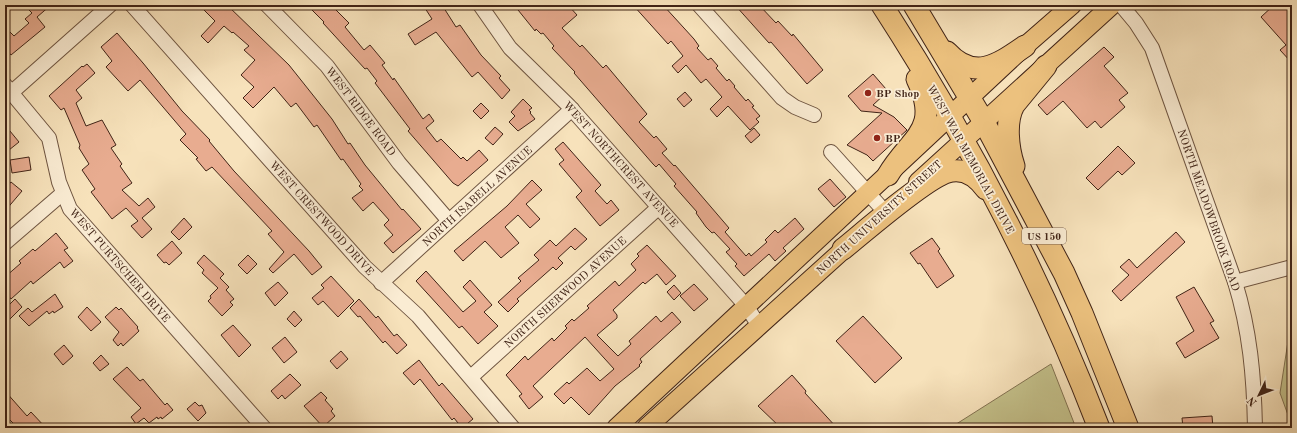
<svg xmlns="http://www.w3.org/2000/svg" width="1297" height="433" viewBox="0 0 1297 433" font-family="'Old Standard TT',serif">
	<style>
		.green { fill: #c4c18b; stroke: #827251 }
		.building { fill: #e8ac90; stroke: #412417 }
		.lines { fill: none; stroke-linecap: round; stroke-linejoin: round }
		.minor-casing { stroke: #6e5440; stroke-width: 16 }
		.major-casing { stroke: #412417; stroke-width: 20 }
		.highway-casing { stroke: #412417; stroke-width: 23 }
		.minor { stroke: #faecd3; stroke-width: 14 }
		.major { stroke: #ecc17e; stroke-width: 18 }
		.highway { stroke: #ecc17e; stroke-width: 21 }
		.poi-dot { fill: #8f2418; stroke: #faecd3; stroke-width: 1.5 }
		.labels { text-anchor: middle; stroke-width: 3.5; stroke-linejoin: round; paint-order: stroke }
		.shield { fill: #faecd3; stroke: #78604f; stroke-width: 1 }
		.shield-label { font-size: 10px; font-weight: bold; fill: #412417 }
		.poi-label { font-size: 11px; font-weight: bold; fill: #412417; stroke: #faecd3; text-anchor: start }
		.street-label { font-size: 11px; fill: #412417; stroke: #faecd3 }
	</style>
	<rect width="100%" height="100%" fill="#f7e2bb"/>
	<filter id="stains"><feTurbulence type="fractalNoise" baseFrequency=".005" numOctaves="4"/><feColorMatrix values="0 0 0 0 .2 0 0 0 0 .09 0 0 0 0 .02 0 0 0 .5 -.17"/></filter>
	<radialGradient id="worn" r=".72"><stop offset=".6" stop-color="#630" stop-opacity="0"/><stop offset="1" stop-color="#630" stop-opacity=".3"/></radialGradient>
	<g class="green">
		<polygon points="1291,322 1292,324 1292,426 1280,393"/>
		<polygon points="1051,364 1076,428 950,428"/>
	</g>
	<g class="building">
		<polygon points="35,5 51,5 37,17 45,27 11,55 5,48 5,27 14,36 29,23 25,19 32,13 29,10"/>
		<polygon points="210,5 227,5 289,65 332,119 348,144 350,143 365,165 402,210 403,209 421,229 393,253 384,243 393,235 384,225 389,220 373,202 363,211 352,198 363,190 359,186 361,184 343,159 341,160 317,125 314,127 296,103 291,107 274,87 253,108 243,98 254,87 241,75 255,60 244,50 249,46 233,32 232,33 224,26 208,43 201,36 215,21 204,10"/>
		<polygon points="307,5 331,5 349,23 345,27 364,50 370,45 385,63 382,65 393,80 394,78 423,119 429,114 434,121 426,128 437,142 441,139 461,159 463,157 467,161 479,150 488,160 458,186 453,183 408,131 410,129 375,83 377,81 367,68 365,69 323,23 324,22"/>
		<polygon points="423,5 442,5 456,27 460,25 481,55 501,76 499,78 510,90 502,99 478,72 472,77 436,32 415,45 408,34 432,19"/>
		<polygon points="514,5 568,5 577,15 562,28 580,47 582,45 603,68 606,65 647,114 639,122 654,138 656,136 667,149 662,153 674,166 675,165 729,228 725,232 746,256 749,253 751,256 767,242 765,240 775,230 778,233 795,218 804,229 783,248 786,251 775,261 769,254 744,276 735,266 737,264 726,252 730,249 714,232 712,233 706,227 696,213 697,212 674,186 676,184 659,164 656,167 653,164 574,73 575,72 552,48 554,46 543,33 541,34 536,29 535,31"/>
		<polygon points="633,5 663,5 694,39 699,46 697,48 708,60 711,58 718,66 716,68 727,81 729,79 735,86 734,87 746,101 748,99 754,106 752,107 760,116 756,119 759,122 750,130 728,106 717,117 710,109 722,97 706,79 701,83 686,65 678,73 672,66 683,56 671,41 668,44"/>
		<polygon points="735,5 759,5 776,23 778,21 792,36 793,34 823,70 807,84 771,42 769,43"/>
		<polygon points="1274,5 1292,5 1292,63 1280,50 1286,45 1261,17"/>
		<polygon points="117,33 143,63 182,111 210,140 209,141 234,171 309,251 322,267 312,275 294,254 273,273 269,269 284,252 268,234 272,231 212,167 206,171 196,159 198,158 180,140 186,134 140,80 128,91 106,67 112,61 101,47"/>
		<polygon points="1104,47 1114,57 1104,66 1128,93 1119,100 1125,107 1101,128 1095,121 1087,128 1063,101 1047,115 1038,105"/>
		<polygon points="87,64 95,73 76,90 82,98 76,103 86,126 102,120 116,145 111,148 122,164 120,166 132,183 122,190 139,206 148,198 155,207 142,218 152,229 142,238 131,226 138,221 126,208 112,219 91,192 95,189 82,170 89,164 79,148 80,145 64,108 61,110 49,96 82,66 83,67"/>
		<polygon points="873,74 886,89 885,94 873,105 894,117 907,130 873,161 867,155 847,145 882,113 861,111 848,96"/>
		<polygon points="685,92 692,100 684,107 677,99"/>
		<polygon points="523,99 532,108 529,110 531,112 530,113 535,119 518,131 509,122 515,116 511,112"/>
		<polygon points="481,103 489,111 481,119 473,111"/>
		<polygon points="5,125 19,142 9,150 5,146"/>
		<polygon points="495,127 503,134 493,145 485,138"/>
		<polygon points="754,128 760,135 751,143 745,136"/>
		<polygon points="563,142 601,185 595,191 607,204 611,200 619,210 600,226 576,197 582,191 559,164 564,160 555,149"/>
		<polygon points="1118,146 1135,163 1122,175 1118,171 1098,190 1086,178"/>
		<polygon points="29,157 31,170 12,173 10,160"/>
		<polygon points="830,179 846,197 834,207 818,189"/>
		<polygon points="532,180 542,190 526,204 540,219 530,228 518,215 505,227 519,243 501,258 485,241 463,261 454,251 507,206"/>
		<polygon points="11,182 22,191 5,211 5,189"/>
		<polygon points="184,218 192,227 179,240 171,232"/>
		<polygon points="575,228 587,239 575,250 571,246 558,258 563,263 556,270 553,267 517,299 519,301 508,312 498,302 521,281 518,278 539,260 534,255 550,240 556,246"/>
		<polygon points="1176,232 1185,242 1121,301 1112,291 1129,275 1120,267 1129,259 1137,268"/>
		<polygon points="56,233 68,248 64,250 73,261 64,268 60,262 33,284 31,281 11,299 5,291 5,277 21,263 19,261 33,249 35,251"/>
		<polygon points="932,238 940,249 938,251 954,276 937,288 920,263 918,264 910,253"/>
		<polygon points="172,241 182,253 169,265 166,262 164,263 157,255"/>
		<polygon points="647,245 676,276 666,285 657,274 645,284 643,282 613,310 617,315 617,318 597,335 618,356 631,344 629,341 656,316 661,322 672,312 681,322 640,359 642,362 639,365 640,366 615,386 589,415 571,397 564,404 554,394 567,382 569,384 587,368 600,381 614,369 585,337 533,386 543,397 529,409 519,396 522,394 506,375 525,356 528,360 552,338 554,341 567,328 565,326 572,319 574,321 589,308 587,306 615,281 619,286 636,270 631,264 639,256 637,254"/>
		<polygon points="204,255 224,274 220,278 229,287 226,290 234,299 230,302 233,305 222,316 208,301 211,298 210,296 218,288 202,273 204,270 197,263"/>
		<polygon points="248,255 257,264 247,274 238,265"/>
		<polygon points="426,271 463,312 476,301 463,287 470,280 492,305 484,312 498,326 478,344 462,326 459,328 416,281"/>
		<polygon points="331,276 354,301 338,317 323,301 318,305 312,298 324,288 321,285"/>
		<polygon points="278,282 288,293 275,306 265,293"/>
		<polygon points="694,284 708,299 694,311 680,296"/>
		<polygon points="674,285 681,293 674,300 667,292"/>
		<polygon points="1194,287 1214,321 1210,323 1219,338 1185,358 1176,343 1194,331 1176,297"/>
		<polygon points="55,294 63,307 54,313 53,311 49,314 47,311 29,326 19,316 28,308 32,312"/>
		<polygon points="15,299 22,307 10,319 5,314 5,309"/>
		<polygon points="359,299 376,318 378,316 394,336 397,334 407,345 397,354 385,341 383,343 360,316 358,317 350,308"/>
		<polygon points="87,307 101,322 91,331 78,317"/>
		<polygon points="116,307 119,310 121,308 138,327 137,328 139,331 123,346 121,343 118,346 113,340 119,332 105,317"/>
		<polygon points="294,311 302,320 295,327 287,319"/>
		<polygon points="863,316 902,358 875,383 836,341"/>
		<polygon points="233,325 251,345 239,357 221,335"/>
		<polygon points="285,337 297,352 284,363 272,348"/>
		<polygon points="64,345 73,356 63,365 54,354"/>
		<polygon points="341,351 348,359 337,369 330,361"/>
		<polygon points="101,355 109,364 100,371 93,363"/>
		<polygon points="419,360 439,386 442,383 473,419 462,428 454,418 452,420 420,379 414,385 403,373"/>
		<polygon points="127,367 140,381 143,379 165,405 167,403 173,410 162,419 161,417 158,419 157,417 149,423 144,418 136,424 131,417 141,408 113,379"/>
		<polygon points="290,374 301,385 285,399 282,395 278,399 271,391"/>
		<polygon points="792,375 806,391 805,393 837,428 781,428 758,406"/>
		<polygon points="5,391 27,416 31,412 46,428 18,428 5,415"/>
		<polygon points="321,392 327,398 325,400 333,409 331,411 335,416 323,427 304,406"/>
		<polygon points="195,402 199,406 202,405 206,413 198,421 187,409"/>
		<polygon points="1212,416 1213,428 1183,428 1182,418"/>
	</g>
	<g class="lines">
		<g class="minor-casing">
			<g id="minor">
				<polyline points="132,5 365,267 418,316 513,428"/>
				<polyline points="267,5 327,66 399,163 449,221"/>
				<polyline points="480,5 510,48 569,106 747,307 759,326"/>
				<polyline points="699,5 782,98 795,107 814,115"/>
				<path d="M 1121,5 L 1136,23 L 1152,48 L 1235,282 C 1250,331 1254,376 1255,428"/>
				<polyline points="5,85 49,138 59,182 70,209 264,428"/>
				<polyline points="11,93 110,5"/>
				<polyline points="831,152 887,214"/>
				<polyline points="5,243 63,193"/>
				<polyline points="1235,282 1292,267"/>
				<polyline points="381,283 572,109"/>
				<polyline points="471,377 659,207"/>
			</g>
		</g>
		<g class="major-casing">
			<g id="major">
				<polyline points="918,182 1112,5"/>
				<polyline points="616,428 1025,46 1072,5"/>
				<polyline points="646,428 853,241"/>
			</g>
		</g>
		<g class="highway-casing">
			<g id="highway">
				<path d="M 882,5 C 968,138 1042,280 1099,428"/>
				<polyline points="914,5 984,122 1064,273 1082,313 1128,428"/>
				<path d="M 947,52 C 974,82 999,64 1025,46"/>
				<path d="M 1014,166 C 1008,148 1005,121 1014,105 L 1046,66"/>
				<path d="M 888,175 C 910,137 942,131 917,79"/>
				<path d="M 843,249 C 863,233 931,173 952,171 C 966,169 978,178 986,189"/>
			</g>
		</g>
		<use href="#minor" class="minor"/>
		<use href="#major" class="major"/>
		<use href="#highway" class="highway"/>
	</g>
	<g class="poi-dot">
		<circle cx="868" cy="93" r="4"/>
		<circle cx="877" cy="138" r="4"/>
	</g>
	<g class="labels">
		<rect class="shield" x="1022" y="228" width="44" height="16" rx="3"/>
		<g class="shield-label">
			<text x="1044" y="240">US 150</text>
		</g>
		<g class="poi-label">
			<text x="876" y="97">BP Shop</text>
			<text x="885" y="142">BP</text>
		</g>
		<g class="street-label">
			<text transform="translate(361 111) rotate(53)" y="4">WEST RIDGE ROAD</text>
			<text transform="translate(971 159) rotate(61)" y="4">WEST WAR MEMORIAL DRIVE</text>
			<text transform="translate(621 164) rotate(48)" y="4">WEST NORTHCREST AVENUE</text>
			<text transform="translate(477 196) rotate(-42)" y="4">NORTH ISABELL AVENUE</text>
			<text transform="translate(1209 210) rotate(71)" y="4">NORTH MEADOWBROOK ROAD</text>
			<text transform="translate(879 217) rotate(-42)" y="4">NORTH UNIVERSITY STREET</text>
			<text transform="translate(322 218) rotate(48)" y="4">WEST CRESTWOOD DRIVE</text>
			<text transform="translate(120 265) rotate(49)" y="4">WEST PURTSCHER DRIVE</text>
			<text transform="translate(565 292) rotate(-42)" y="4">NORTH SHERWOOD AVENUE</text>
		</g>
	</g>
	<rect width="1297" height="433" fill="none" stroke="#f7e2bb" stroke-width="20"/>
	<rect x="6" y="6" width="1285" height="421" fill="none" stroke="#412417" stroke-width="2"/>
	<rect x="10" y="10" width="1277" height="413" fill="none" stroke="#412417"/>
	<g transform="translate(1259 395) rotate(227)" stroke="#faecd3" stroke-width="3" paint-order="stroke">
	<path d="M0-3L7 15L0 10L-7 15Z" fill="#412417"/>
	<text y="-6" font-size="11" font-weight="bold" text-anchor="middle" fill="#412417">N</text>
	</g>
	<rect width="100%" height="100%" filter="url(#stains)"/>
	<rect width="100%" height="100%" fill="url(#worn)"/>
</svg>
